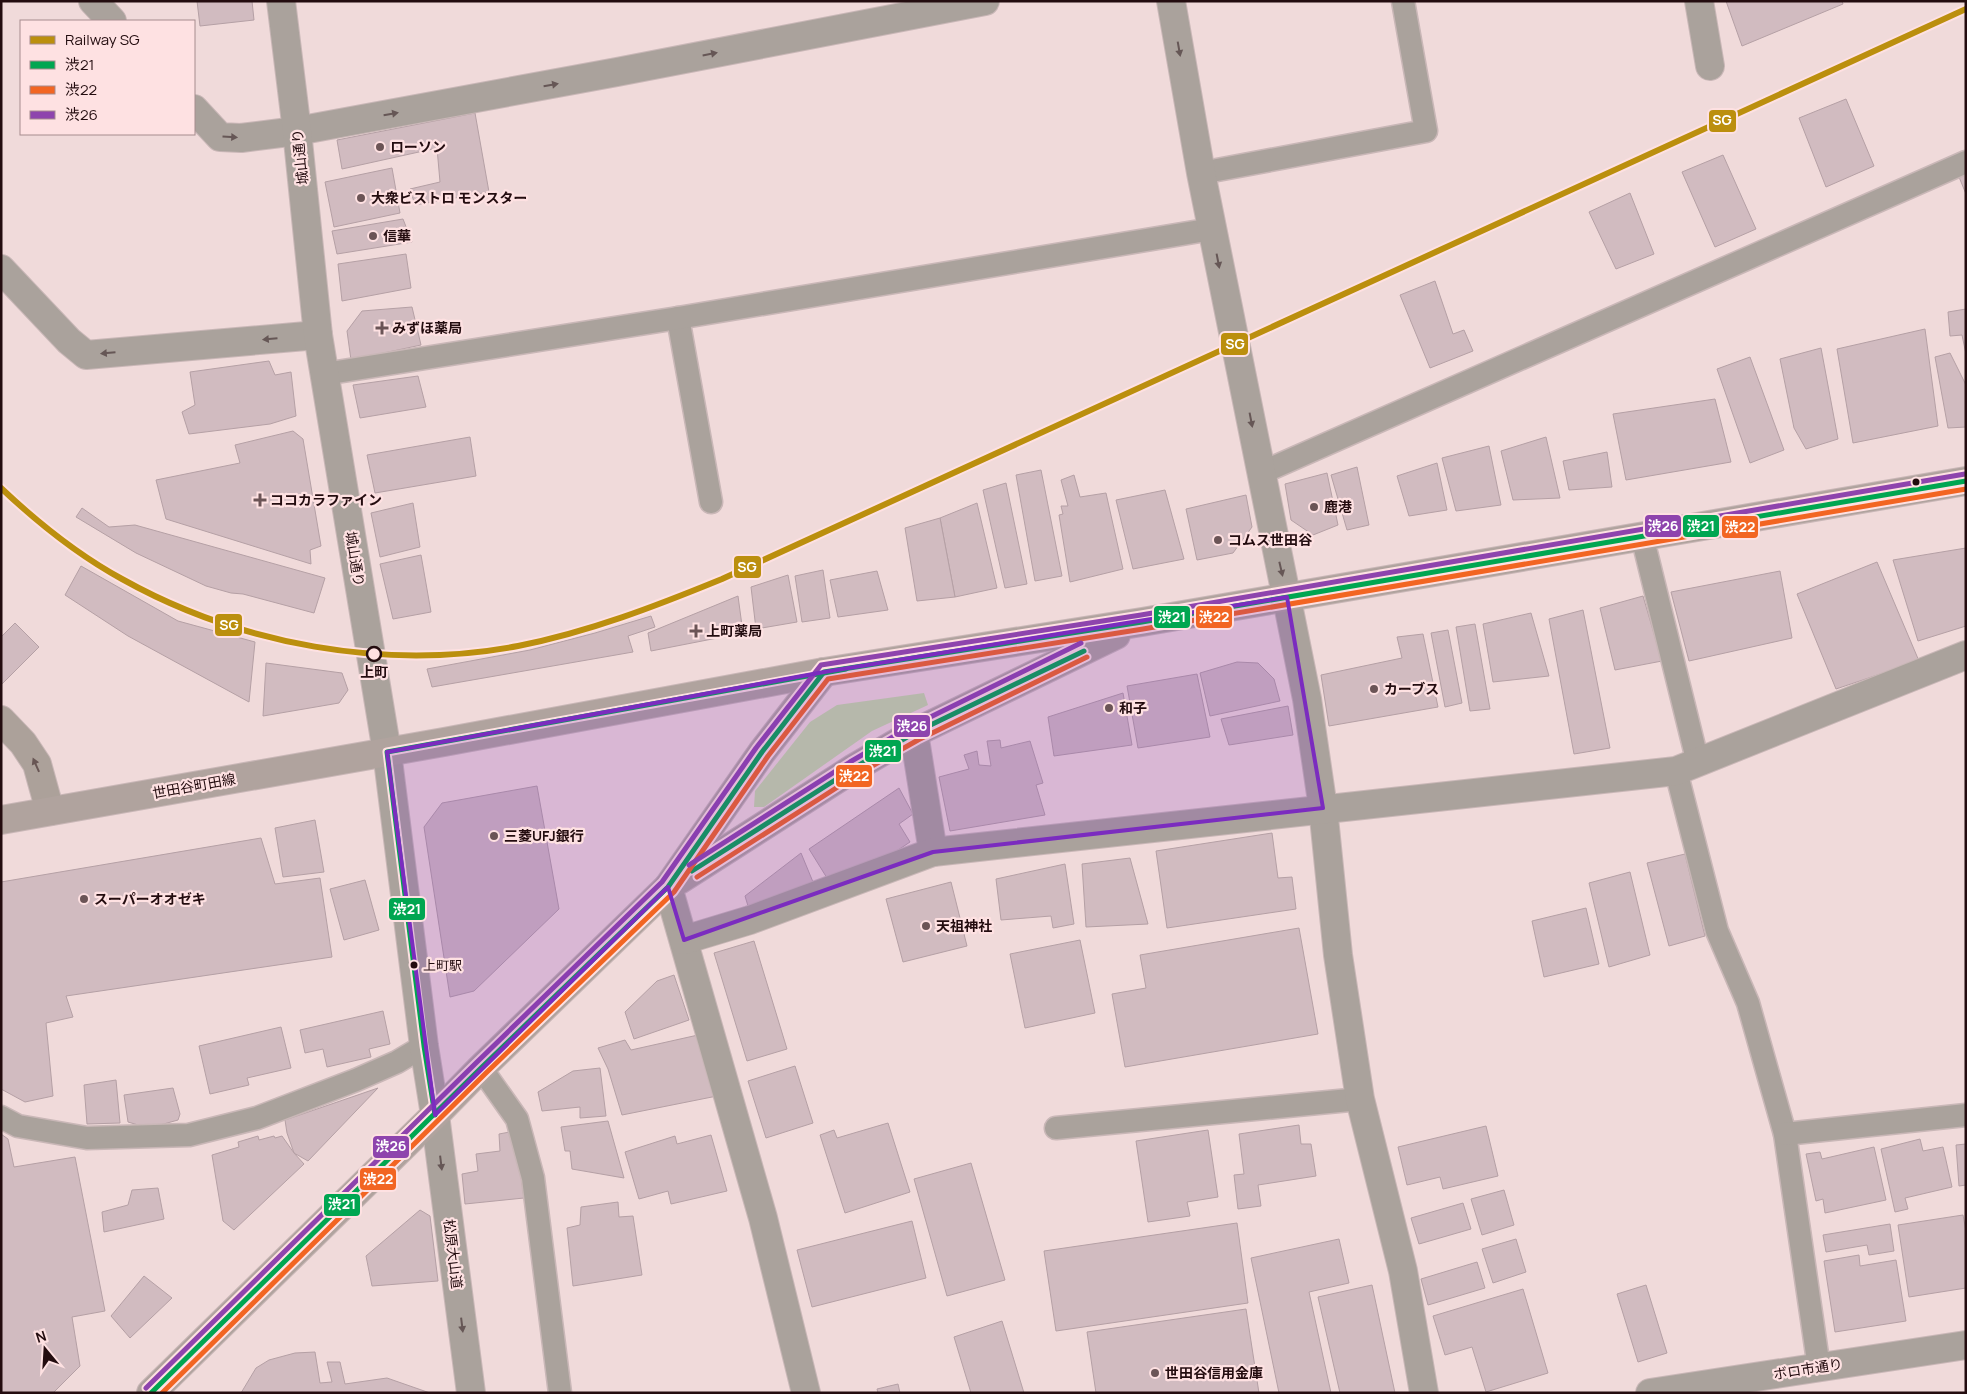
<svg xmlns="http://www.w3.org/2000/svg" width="1967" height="1394" viewBox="0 0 1967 1394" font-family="Manrope,'Noto Sans JP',sans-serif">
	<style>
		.green { fill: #c5dba7 }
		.building { fill: #d1bbc0; stroke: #b5a0a5 }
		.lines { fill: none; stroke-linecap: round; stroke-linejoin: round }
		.service-casing { stroke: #c9b7b7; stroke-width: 25 }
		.minor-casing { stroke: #c9b7b7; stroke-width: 30 }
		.tertiary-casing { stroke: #c9b7b7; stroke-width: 30 }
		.secondary-casing { stroke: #c9b7b7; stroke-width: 30 }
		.primary-casing { stroke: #c9b7b7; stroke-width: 30 }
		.service { stroke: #aaa29c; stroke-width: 22 }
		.minor { stroke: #aaa29c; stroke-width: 28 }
		.tertiary { stroke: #aaa29c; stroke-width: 28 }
		.secondary { stroke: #aca19a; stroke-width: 28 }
		.primary { stroke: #b0a39e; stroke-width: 28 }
		.bus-1-casing { stroke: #fee1e2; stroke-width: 9 }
		.bus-2-casing { stroke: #fee1e2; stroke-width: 9 }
		.bus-3-casing { stroke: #fee1e2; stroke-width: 9 }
		.bus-1 { stroke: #00a651; stroke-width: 5 }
		.bus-2 { stroke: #f26522; stroke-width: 5 }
		.bus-3 { stroke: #8e44ad; stroke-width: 5 }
		.rail-1-casing { stroke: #fee1e2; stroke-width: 10 }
		.rail-1 { stroke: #bb8f0e; stroke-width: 6 }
		.oneway { fill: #665756 }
		.oneway2 { fill: #685654 }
		.marked { fill: #7b2cbf; fill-opacity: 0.2; stroke: #7b2cbf; stroke-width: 4; stroke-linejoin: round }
		.poi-dot { fill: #6b5456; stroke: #fee1e2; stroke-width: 2 }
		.bus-dot { fill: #230c0f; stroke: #fee1e2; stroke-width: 2 }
		.stop-dot { fill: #fee1e2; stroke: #230c0f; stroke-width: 2.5 }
		.labels { text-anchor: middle; stroke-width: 4.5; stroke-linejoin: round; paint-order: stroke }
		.bus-label { font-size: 13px; fill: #230c0f; stroke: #fee1e2; text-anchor: start }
		.poi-label { font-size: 14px; font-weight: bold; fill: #230c0f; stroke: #fee1e2; text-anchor: start }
		.street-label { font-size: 14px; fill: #230c0f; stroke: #fee1e2 }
		.stop-label { font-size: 14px; font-weight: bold; fill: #230c0f; stroke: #fee1e2 }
		.line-badge { stroke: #fee1e2; stroke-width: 2 }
		.badge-label { font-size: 14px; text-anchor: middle; font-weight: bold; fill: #fff }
	</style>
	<rect width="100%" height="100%" fill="#f0dada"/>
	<polygon class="green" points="924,693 928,705 872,731 764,807 754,807 755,791 810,722 837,705"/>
	<g class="building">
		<polygon points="197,1 252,1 254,20 200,26"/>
		<polygon points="1726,1 1842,1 1843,4 1742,46"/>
		<polygon points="1846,99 1874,166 1826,187 1799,118"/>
		<polygon points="475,113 489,192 415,205 410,189 440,182 437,148 342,169 337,140"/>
		<polygon points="1723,155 1756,229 1715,247 1682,172"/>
		<polygon points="392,168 400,213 334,227 325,182"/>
		<polygon points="1966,175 1966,194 1959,177"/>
		<polygon points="1630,193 1654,254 1616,269 1589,212"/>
		<polygon points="403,219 412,242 337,254 332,231"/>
		<polygon points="406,254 411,288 342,301 338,264"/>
		<polygon points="1435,281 1453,334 1464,330 1473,351 1430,368 1400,295"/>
		<polygon points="412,307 421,345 351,360 347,331 362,311"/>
		<polygon points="1966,309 1966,354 1962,335 1950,336 1948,312"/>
		<polygon points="1925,329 1938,426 1853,443 1837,349"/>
		<polygon points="1821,348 1838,439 1806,449 1794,428 1780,359"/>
		<polygon points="1950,353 1966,385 1966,427 1948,428 1935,357"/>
		<polygon points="1750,357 1784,450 1750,463 1717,369"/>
		<polygon points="269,361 275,375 291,372 296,416 270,424 189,434 182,412 195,405 190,372"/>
		<polygon points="418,376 426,407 360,418 353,385"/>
		<polygon points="1715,399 1731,462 1626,480 1613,414"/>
		<polygon points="293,431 303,439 321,546 310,550 311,564 166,519 156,480 240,463 235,445"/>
		<polygon points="470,437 476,476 375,493 367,455"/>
		<polygon points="1546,437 1560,498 1513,500 1501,451"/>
		<polygon points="1489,446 1501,505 1456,511 1442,458"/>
		<polygon points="1607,452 1612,487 1569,490 1563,461"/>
		<polygon points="1437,463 1447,510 1409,516 1397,476"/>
		<polygon points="1357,467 1369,525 1347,530 1331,475"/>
		<polygon points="1041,470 1062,576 1035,581 1016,475"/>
		<polygon points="1327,473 1338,525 1313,535 1291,520 1285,484"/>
		<polygon points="1074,475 1080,497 1106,493 1123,569 1070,582 1059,515 1063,514 1061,506 1068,506 1061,480"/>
		<polygon points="1006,483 1027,584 1005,588 983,490"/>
		<polygon points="1165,490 1184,559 1133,569 1116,500"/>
		<polygon points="1246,495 1252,527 1233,553 1197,560 1186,509"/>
		<polygon points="413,503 420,547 380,557 371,513"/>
		<polygon points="977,503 997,588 955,597 940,518"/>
		<polygon points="82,508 109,527 135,525 325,578 314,613 243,594 231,593 206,586 136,553 76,517"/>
		<polygon points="940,518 955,597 917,601 905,528"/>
		<polygon points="1966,548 1966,626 1918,641 1893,560"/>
		<polygon points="421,555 431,612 393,619 380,564"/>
		<polygon points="1877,562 1919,661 1836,689 1797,594"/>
		<polygon points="81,566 178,621 255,642 249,702 128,636 65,595"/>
		<polygon points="823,570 830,618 802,622 795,576"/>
		<polygon points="877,571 888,610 838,617 830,580"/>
		<polygon points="1780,571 1792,638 1689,661 1671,592"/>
		<polygon points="788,575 797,622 756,629 751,587"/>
		<polygon points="738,596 743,633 651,651 648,633"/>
		<polygon points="1643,596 1662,661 1615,670 1600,608"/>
		<polygon points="1583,610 1610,748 1574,754 1549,619"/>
		<polygon points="1531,613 1549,676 1493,682 1483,624"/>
		<polygon points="651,616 655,627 628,636 633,652 432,687 427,669 530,650 595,633"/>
		<polygon points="15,623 39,647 1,685 1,637"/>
		<polygon points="1475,624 1490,709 1470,711 1456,627"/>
		<polygon points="1448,630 1462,703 1445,707 1431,633"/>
		<polygon points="1423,634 1438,707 1329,726 1321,675 1402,658 1397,637"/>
		<polygon points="1237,662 1258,663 1274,679 1280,701 1210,716 1200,673"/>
		<polygon points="266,663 342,673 348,690 339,703 263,716"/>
		<polygon points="1197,674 1210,737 1138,748 1127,686"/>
		<polygon points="1123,693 1132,745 1054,756 1048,717"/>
		<polygon points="1288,706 1293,735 1229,745 1221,719"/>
		<polygon points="1000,740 1001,748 1030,741 1043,783 1036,785 1045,815 950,831 939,777 969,769 964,755 977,751 979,765 991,766 987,741"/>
		<polygon points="537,786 559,909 474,991 450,997 424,827 442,803"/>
		<polygon points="899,788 913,814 899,824 910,842 883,860 827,878 809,849"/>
		<polygon points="315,820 324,872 283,877 275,828"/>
		<polygon points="1272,833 1278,878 1292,877 1296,909 1167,928 1156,851"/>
		<polygon points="261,838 275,884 320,878 332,957 66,996 73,1017 46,1023 53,1096 25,1102 1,1089 1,882"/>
		<polygon points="801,853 813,882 748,906 745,896"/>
		<polygon points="1685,854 1705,936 1669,946 1647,863"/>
		<polygon points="1130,858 1148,924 1086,927 1082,864"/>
		<polygon points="1065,864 1074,924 1053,928 1051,916 1001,920 996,879"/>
		<polygon points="1630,872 1650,955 1609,967 1589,883"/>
		<polygon points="365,880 379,930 344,940 330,889"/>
		<polygon points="951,882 967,946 903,962 886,899"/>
		<polygon points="1586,908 1599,964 1544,977 1532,921"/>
		<polygon points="1299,928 1318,1034 1125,1067 1112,994 1146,988 1140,955"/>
		<polygon points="1080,940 1095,1013 1025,1028 1010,954"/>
		<polygon points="754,941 787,1049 747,1061 714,953"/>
		<polygon points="674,975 689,1020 634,1039 625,1012 657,981"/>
		<polygon points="383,1011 390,1044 369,1049 371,1057 327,1067 323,1049 305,1053 300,1030"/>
		<polygon points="281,1027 291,1068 247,1078 249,1085 210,1094 199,1046"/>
		<polygon points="698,1035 717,1096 622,1115 608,1069 598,1048 625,1040 631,1050"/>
		<polygon points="795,1066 813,1123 766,1138 748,1081"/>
		<polygon points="600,1068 606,1116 580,1118 580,1107 542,1111 538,1092 573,1071"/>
		<polygon points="116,1080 120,1123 87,1124 84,1085"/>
		<polygon points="173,1088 180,1114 178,1120 160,1125 145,1127 128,1122 124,1095"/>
		<polygon points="378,1088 308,1161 294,1153 287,1133 285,1120"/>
		<polygon points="608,1121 624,1178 572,1169 570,1151 565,1151 561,1127"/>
		<polygon points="888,1123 910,1192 845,1213 820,1135 834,1130 837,1138"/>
		<polygon points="1299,1125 1301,1144 1311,1144 1316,1176 1258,1185 1261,1206 1238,1209 1234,1175 1244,1174 1239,1134"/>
		<polygon points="1486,1126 1498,1176 1443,1189 1440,1177 1407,1185 1398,1147"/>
		<polygon points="1208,1130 1218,1197 1187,1202 1190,1216 1148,1222 1136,1141"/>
		<polygon points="515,1131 524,1198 465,1204 462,1174 478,1171 476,1154 500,1151 499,1134"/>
		<polygon points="1,1134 8,1139 14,1167 75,1157 105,1311 72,1317 80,1366 53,1393 1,1393"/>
		<polygon points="711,1135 727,1191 671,1204 668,1191 639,1199 625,1152 675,1136 677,1144"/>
		<polygon points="258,1136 259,1140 274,1136 275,1138 282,1136 294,1153 304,1164 234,1230 223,1221 212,1155 239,1147 238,1142"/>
		<polygon points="1920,1139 1923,1151 1943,1147 1952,1187 1905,1198 1908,1209 1895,1212 1881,1149"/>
		<polygon points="1966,1144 1966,1185 1959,1186 1956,1145"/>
		<polygon points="1874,1147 1886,1200 1825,1213 1823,1199 1816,1201 1806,1154 1820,1152 1822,1159"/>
		<polygon points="971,1163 1005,1280 947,1296 914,1179"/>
		<polygon points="158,1188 164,1219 104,1232 102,1212 128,1205 132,1190"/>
		<polygon points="1504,1190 1514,1225 1482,1235 1471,1199"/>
		<polygon points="618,1202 619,1217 633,1216 642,1275 573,1286 567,1228 580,1225 581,1207"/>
		<polygon points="1463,1203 1471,1229 1419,1244 1411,1218"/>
		<polygon points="420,1210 430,1216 438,1281 372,1286 366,1256"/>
		<polygon points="1963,1215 1966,1231 1966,1288 1909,1297 1898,1225"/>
		<polygon points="912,1221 926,1278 812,1307 797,1250"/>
		<polygon points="1237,1223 1248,1303 1056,1331 1044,1251"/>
		<polygon points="1890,1224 1894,1251 1869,1255 1867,1245 1826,1252 1823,1235"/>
		<polygon points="1339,1239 1349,1283 1309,1292 1331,1393 1279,1393 1251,1258"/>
		<polygon points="1516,1239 1526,1272 1493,1283 1482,1249"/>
		<polygon points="1859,1255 1860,1266 1896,1260 1906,1321 1835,1332 1824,1261"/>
		<polygon points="1477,1262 1485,1288 1428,1305 1421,1279"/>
		<polygon points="144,1276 172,1298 130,1338 111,1316"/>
		<polygon points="1372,1285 1395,1393 1340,1393 1318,1297"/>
		<polygon points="1646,1285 1667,1353 1638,1362 1617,1294"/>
		<polygon points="1523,1289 1548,1373 1486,1392 1472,1347 1445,1355 1433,1316"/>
		<polygon points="1246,1309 1259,1393 1096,1393 1087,1332"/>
		<polygon points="1002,1321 1024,1393 971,1393 954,1337"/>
		<polygon points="315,1352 320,1383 332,1382 327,1362 340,1362 345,1384 387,1378 430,1393 241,1393 256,1368 269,1360 295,1353"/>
		<polygon points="898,1384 900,1393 878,1393 877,1389"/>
	</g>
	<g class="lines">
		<g class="service-casing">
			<g id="service">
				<polyline points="1201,173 1426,131 1403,1"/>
				<polyline points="678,318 711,502"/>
				<polyline points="324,374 678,318 1212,229"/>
				<polyline points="1261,473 1966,162"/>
				<polyline points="1642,536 1698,763"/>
				<polyline points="1676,771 1717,931 1748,1003 1785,1134 1819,1368"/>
				<polyline points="481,1068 517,1119 533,1178 560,1393"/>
				<polyline points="1,1117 18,1126 87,1138 189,1135 257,1118 356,1080 397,1062 424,1046"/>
				<polyline points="1056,1128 1360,1099"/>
				<polyline points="1785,1134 1966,1115"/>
			</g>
		</g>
		<g class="minor-casing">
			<g id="minor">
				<polyline points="93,1 112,21"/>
				<polyline points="1171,1 1201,173 1307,699 1323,808 1338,955 1360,1099 1403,1271 1424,1393"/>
				<polyline points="1699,1 1710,66"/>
				<polyline points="194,109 220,137 241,138 297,131 617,72 985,1"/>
				<polyline points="1,269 69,341 86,355 318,335"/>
				<polyline points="914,733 933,852"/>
				<polyline points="668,887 763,1218 806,1393"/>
				<polyline points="684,940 750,920 933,852 1676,771 1966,655"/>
				<polyline points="435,1115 471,1393"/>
			</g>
		</g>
		<g class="tertiary-casing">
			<g id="tertiary">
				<polyline points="281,1 297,131 318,335 387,752 424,1046 435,1115"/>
				<polyline points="1650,1393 1966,1345"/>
			</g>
		</g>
		<g class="secondary-casing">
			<polyline id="secondary" points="1,720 23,743 37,764 50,811"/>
		</g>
		<g class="primary-casing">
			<g id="primary">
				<polyline points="1,820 444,742 824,672 1142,622 1966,481"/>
				<polyline points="679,880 854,768 914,733 1116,635"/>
				<polyline points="151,1393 435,1115 481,1068 668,887 762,752 824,672"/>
			</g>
		</g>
		<use href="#service" class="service"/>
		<use href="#minor" class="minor"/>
		<use href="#tertiary" class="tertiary"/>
		<use href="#secondary" class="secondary"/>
		<use href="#primary" class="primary"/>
		<g class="bus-1-casing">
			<g id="bus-1">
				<polyline points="692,871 854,768 914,733 1084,651"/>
				<polyline points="435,1115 424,1046 387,752 846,669"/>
				<polyline points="151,1393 481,1068 668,887 762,752 824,672 1142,622 1966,481"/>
			</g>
		</g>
		<g class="bus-2-casing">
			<g id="bus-2">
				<polyline points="697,877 858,774 918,740 1087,657"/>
				<polyline points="162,1393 486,1073 674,892 768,756 828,679 1143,629 1966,489"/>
			</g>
		</g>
		<g class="bus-3-casing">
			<g id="bus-3">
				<polyline points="689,865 850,762 910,727 1081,643"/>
				<polyline points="146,1388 476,1063 662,882 756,748 821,665 1141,615 1965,474"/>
			</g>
		</g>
		<use href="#bus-1" class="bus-1"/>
		<use href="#bus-2" class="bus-2"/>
		<use href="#bus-3" class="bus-3"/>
		<g class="rail-1-casing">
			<path id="rail-1" d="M 1,488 C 38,523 78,555 122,579 C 240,645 386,671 518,646 C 589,632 656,606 722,579 L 1966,9"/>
		</g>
		<use href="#rail-1" class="rail-1"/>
	</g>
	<defs><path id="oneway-solid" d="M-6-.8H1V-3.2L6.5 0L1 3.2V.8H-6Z" transform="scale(1.25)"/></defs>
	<g class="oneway">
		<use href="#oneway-solid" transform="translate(1179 49) rotate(80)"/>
		<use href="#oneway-solid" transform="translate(710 54) rotate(-11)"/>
		<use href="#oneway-solid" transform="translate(551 85) rotate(-10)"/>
		<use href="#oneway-solid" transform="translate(391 114) rotate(-10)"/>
		<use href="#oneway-solid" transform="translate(230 137) rotate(3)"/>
		<use href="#oneway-solid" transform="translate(1218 261) rotate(79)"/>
		<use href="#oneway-solid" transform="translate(270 339) rotate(175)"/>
		<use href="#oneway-solid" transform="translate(108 353) rotate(175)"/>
		<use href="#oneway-solid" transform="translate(1251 420) rotate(79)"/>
		<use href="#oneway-solid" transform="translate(1281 569) rotate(77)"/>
		<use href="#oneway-solid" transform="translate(441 1163) rotate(83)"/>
		<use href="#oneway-solid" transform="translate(462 1325) rotate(83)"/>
	</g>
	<use class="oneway2" href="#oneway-solid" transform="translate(36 765) rotate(-114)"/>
	<path class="marked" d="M 1287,597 L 1323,808 L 933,852 L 684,940 L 668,887 L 435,1115 L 387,752 L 824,672 Z"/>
	<g class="poi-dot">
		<circle cx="380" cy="147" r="5"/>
		<circle cx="361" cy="198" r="5"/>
		<circle cx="373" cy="236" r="5"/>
		<path d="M379.5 320.5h5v5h5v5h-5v5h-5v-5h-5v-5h5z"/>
		<path d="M257.5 492.5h5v5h5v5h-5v5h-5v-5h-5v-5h5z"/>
		<circle cx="1314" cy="507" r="5"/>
		<circle cx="1218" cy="540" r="5"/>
		<path d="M693.5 623.5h5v5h5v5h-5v5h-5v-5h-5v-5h5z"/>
		<circle cx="1374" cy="689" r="5"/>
		<circle cx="1109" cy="708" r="5"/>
		<circle cx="494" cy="836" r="5"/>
		<circle cx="84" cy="899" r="5"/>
		<circle cx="926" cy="926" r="5"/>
		<circle cx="1155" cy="1373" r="5"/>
	</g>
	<g class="bus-dot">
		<circle cx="1916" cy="482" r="4.5"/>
		<circle cx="414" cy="965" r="4.5"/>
	</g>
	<circle class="stop-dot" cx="374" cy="654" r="7"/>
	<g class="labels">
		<g class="bus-label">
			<text x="423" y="970">上町駅</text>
		</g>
		<g class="poi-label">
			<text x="390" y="152">ローソン</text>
			<text x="371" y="203">大衆ビストロ モンスター</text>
			<text x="383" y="241">信華</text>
			<text x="392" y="333">みずほ薬局</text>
			<text x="270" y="505">ココカラファイン</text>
			<text x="1324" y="512">鹿港</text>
			<text x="1228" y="545">コムス世田谷</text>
			<text x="706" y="636">上町薬局</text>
			<text x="1384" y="694">カーブス</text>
			<text x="1119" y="713">和子</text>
			<text x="504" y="841">三菱UFJ銀行</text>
			<text x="94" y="904">スーパーオオゼキ</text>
			<text x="936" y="931">天祖神社</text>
			<text x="1165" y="1378">世田谷信用金庫</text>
		</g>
		<g class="street-label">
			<text transform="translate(300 157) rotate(-96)" y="5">城山通り</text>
			<text transform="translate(355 559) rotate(81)" y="5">城山通り</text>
			<text transform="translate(194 786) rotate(-10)" y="5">世田谷町田線</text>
			<text transform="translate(453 1254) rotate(83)" y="5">松原大山道</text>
			<text transform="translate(1808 1369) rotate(-9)" y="5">ボロ市通り</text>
		</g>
		<g class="stop-label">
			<text x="374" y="677">上町</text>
		</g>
	</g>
	<g class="line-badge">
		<rect x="1708" y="109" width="29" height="24" rx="5" fill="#bb8f0e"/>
		<rect x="1220" y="332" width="29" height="24" rx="5" fill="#bb8f0e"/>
		<rect x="1644" y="514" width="38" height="24" rx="5" fill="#8e44ad"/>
		<rect x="1682" y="514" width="38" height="24" rx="5" fill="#00a651"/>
		<rect x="1721" y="515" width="38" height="24" rx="5" fill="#f26522"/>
		<rect x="733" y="555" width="29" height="24" rx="5" fill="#bb8f0e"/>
		<rect x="1153" y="605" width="38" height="24" rx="5" fill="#00a651"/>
		<rect x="1195" y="605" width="38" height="24" rx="5" fill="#f26522"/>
		<rect x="214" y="613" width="29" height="24" rx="5" fill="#bb8f0e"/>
		<rect x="893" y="714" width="38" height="24" rx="5" fill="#8e44ad"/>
		<rect x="864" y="739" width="38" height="24" rx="5" fill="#00a651"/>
		<rect x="835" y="764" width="38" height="24" rx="5" fill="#f26522"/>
		<rect x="388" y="897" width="38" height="24" rx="5" fill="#00a651"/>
		<rect x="372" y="1135" width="38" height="24" rx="5" fill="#8e44ad"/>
		<rect x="359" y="1167" width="38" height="24" rx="5" fill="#f26522"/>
		<rect x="323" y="1193" width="38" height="24" rx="5" fill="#00a651"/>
	</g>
	<g class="badge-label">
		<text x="1722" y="125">SG</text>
		<text x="1235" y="349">SG</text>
		<text x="1663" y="531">渋26</text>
		<text x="1701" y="531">渋21</text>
		<text x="1740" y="532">渋22</text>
		<text x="747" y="572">SG</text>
		<text x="1172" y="622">渋21</text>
		<text x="1214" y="622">渋22</text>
		<text x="229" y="630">SG</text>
		<text x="912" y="731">渋26</text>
		<text x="883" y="756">渋21</text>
		<text x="854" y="781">渋22</text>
		<text x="407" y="914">渋21</text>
		<text x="391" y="1151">渋26</text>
		<text x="378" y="1184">渋22</text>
		<text x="342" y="1209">渋21</text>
	</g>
	<rect width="1967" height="1394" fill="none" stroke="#230c0f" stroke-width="5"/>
	<rect x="20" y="20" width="175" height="115" fill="#fee1e2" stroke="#a68c8e"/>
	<rect x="30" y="36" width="25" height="8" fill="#bb8f0e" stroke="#a68c8e"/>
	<text x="65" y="45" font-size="15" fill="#230c0f">Railway SG</text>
	<rect x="30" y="61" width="25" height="8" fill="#00a651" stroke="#a68c8e"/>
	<text x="65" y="70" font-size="15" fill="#230c0f">渋21</text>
	<rect x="30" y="86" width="25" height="8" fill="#f26522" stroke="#a68c8e"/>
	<text x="65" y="95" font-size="15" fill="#230c0f">渋22</text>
	<rect x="30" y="111" width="25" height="8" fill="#8e44ad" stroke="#a68c8e"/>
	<text x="65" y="120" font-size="15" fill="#230c0f">渋26</text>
	<g transform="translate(45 1349) rotate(342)" stroke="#fee1e2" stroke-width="4" paint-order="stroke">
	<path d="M0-4L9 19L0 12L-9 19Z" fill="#230c0f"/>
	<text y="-8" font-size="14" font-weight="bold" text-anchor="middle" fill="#230c0f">N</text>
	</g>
</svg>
